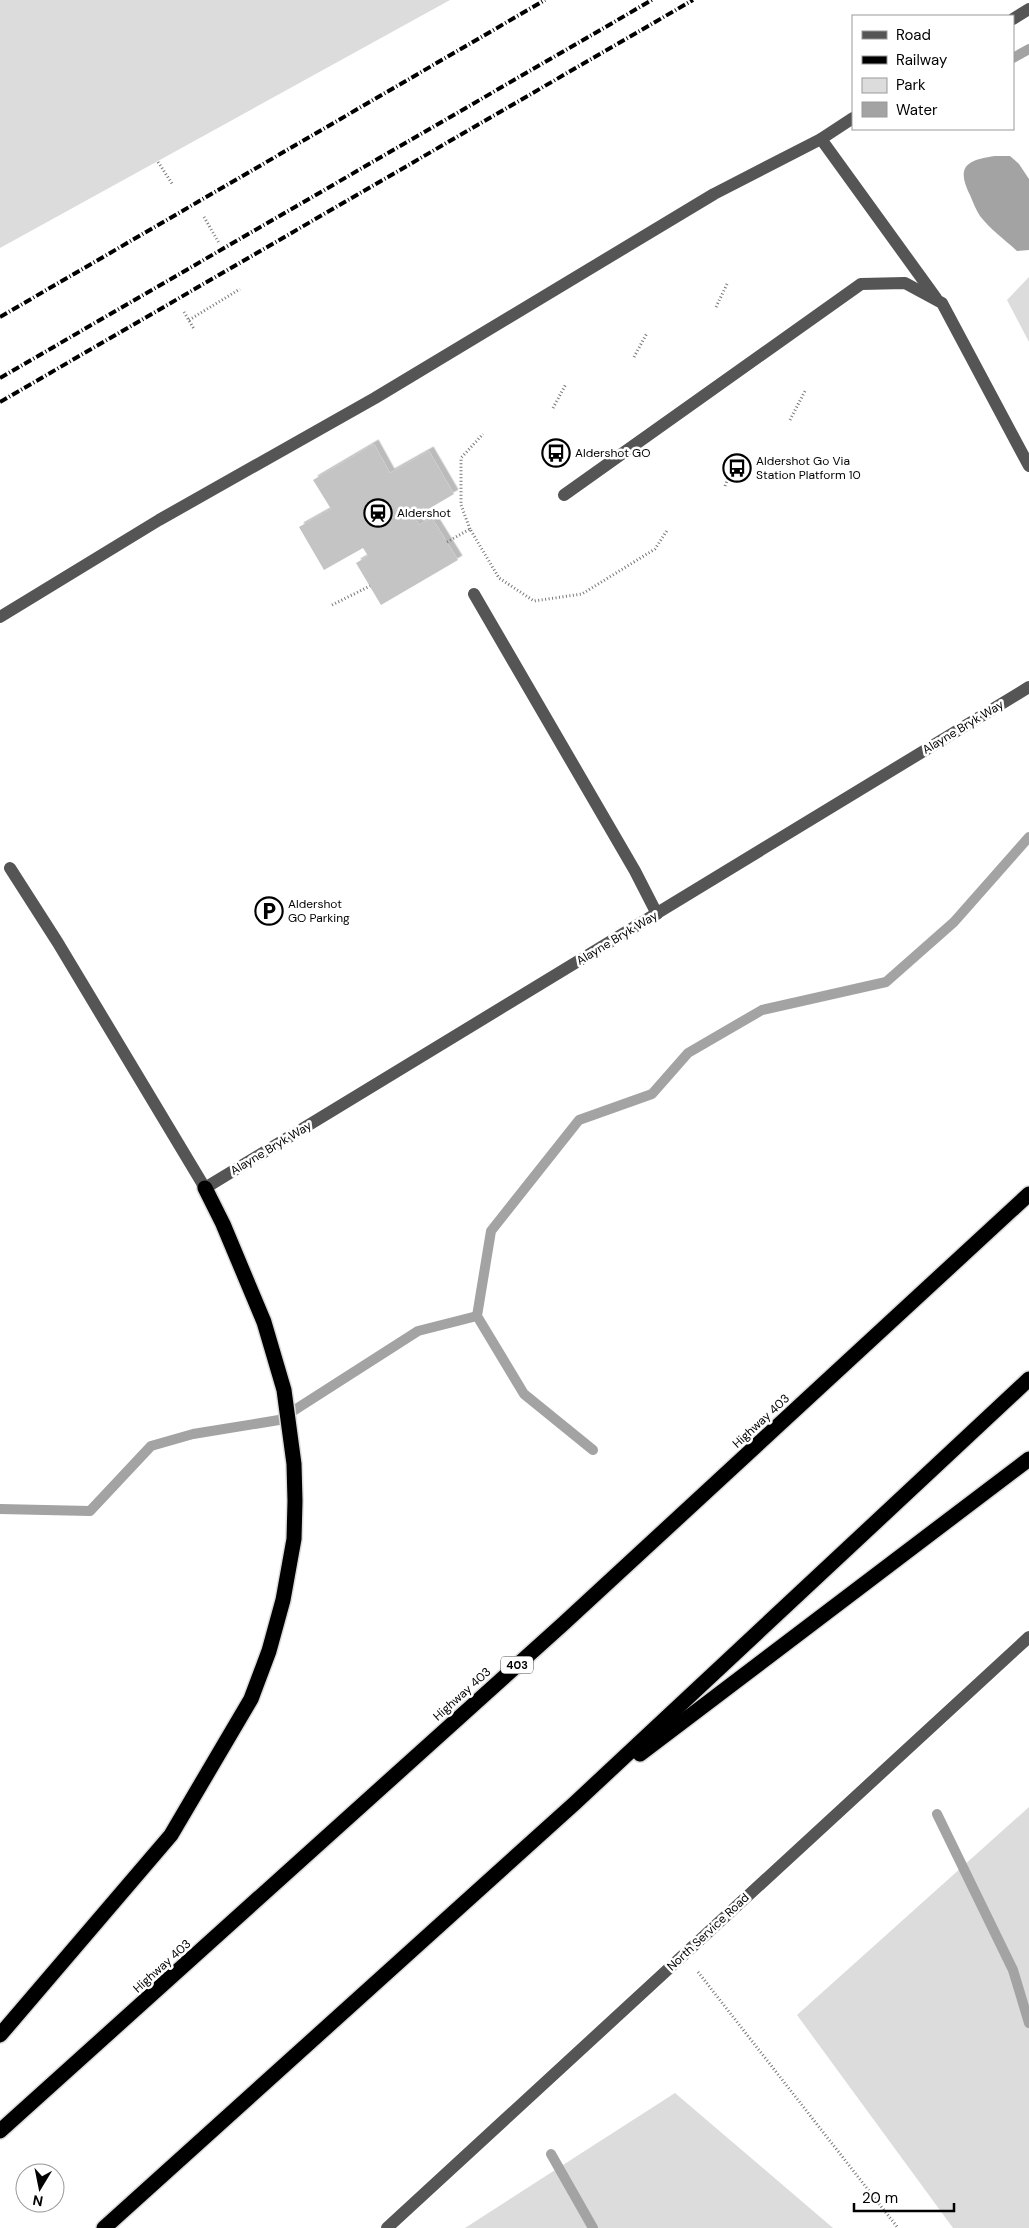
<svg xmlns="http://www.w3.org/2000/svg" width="1029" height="2228" viewBox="0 0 1029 2228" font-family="'DM Sans',sans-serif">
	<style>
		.green { fill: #dcdcdc }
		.water { fill: #a3a3a3 }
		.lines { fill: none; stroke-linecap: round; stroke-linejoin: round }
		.stream { stroke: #a3a3a3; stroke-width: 10 }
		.building { fill: #c4c4c4; filter: url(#shadow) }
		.highway-casing { stroke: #dbdbdb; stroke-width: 18 }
		.path { stroke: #777; stroke-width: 3; stroke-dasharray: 1 2.5; stroke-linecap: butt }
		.minor { stroke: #555; stroke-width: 12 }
		.highway { stroke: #000; stroke-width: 15 }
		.rail { stroke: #000; stroke-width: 4; stroke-dasharray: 8 2.5 1 2.5; stroke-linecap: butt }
		.labels { text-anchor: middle; stroke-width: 5; stroke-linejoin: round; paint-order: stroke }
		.shield { fill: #fff; stroke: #4c4c4c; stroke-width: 1 }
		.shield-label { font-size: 11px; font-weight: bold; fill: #000 }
		.poi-label { font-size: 12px; fill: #000; stroke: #fff; text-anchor: start }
		.street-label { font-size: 12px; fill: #000; stroke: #fff }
	</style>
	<defs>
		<filter id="shadow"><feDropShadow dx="4.5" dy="-4.5" stdDeviation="0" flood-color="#0004"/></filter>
	</defs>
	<rect width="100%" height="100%" fill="#fff"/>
	<g class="green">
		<polygon points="0,0 450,0 0,248"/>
		<polygon points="1029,277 1029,342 1007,300"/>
		<polygon points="1029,1807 1029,2228 953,2228 797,2015"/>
		<polygon points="675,2093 833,2228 465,2228"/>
	</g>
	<path class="water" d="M 995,156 L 1010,156 L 1019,164 L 1029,179 L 1029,250 L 1017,251 C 1005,240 990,229 980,216 C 976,210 973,202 970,195 C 956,167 966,160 995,156 Z"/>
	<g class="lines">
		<g class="stream">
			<polyline points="1013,58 1029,49"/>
			<polyline points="593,1450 524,1394 477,1316 491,1231 579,1120 652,1094 688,1053 762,1010 886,982 954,922 1029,837"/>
			<polyline points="0,1509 90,1511 151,1446 193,1434 279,1420 418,1331 477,1316"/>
			<polyline points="937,1814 1013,1970 1029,2023"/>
			<polyline points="551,2154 593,2228"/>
		</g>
	</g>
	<polygon class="building" points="374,444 390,473 429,451 454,494 415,517 419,525 432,518 458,560 381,605 356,563 368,556 363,548 324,570 299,527 331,509 313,480"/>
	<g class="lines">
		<g class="highway-casing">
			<g id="highway">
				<polyline points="640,1754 1029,1459"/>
				<polyline points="0,2035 171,1835 251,1699 269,1651 283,1600 294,1539 295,1501 294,1464 284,1390 264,1322 223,1224 205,1188"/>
				<polyline points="0,2131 563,1624 1029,1194"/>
				<polyline points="104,2228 575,1803 1029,1379"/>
			</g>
		</g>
		<g class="path">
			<polyline points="158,162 173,185"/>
			<polyline points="204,217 219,243"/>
			<polyline points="716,307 728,282"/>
			<polyline points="184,312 194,329"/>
			<polyline points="189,320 240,289"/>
			<polyline points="634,357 647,333"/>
			<polyline points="553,408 566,384"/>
			<polyline points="790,420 806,389"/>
			<polyline points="725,486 735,460"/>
			<polyline points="470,529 461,505 461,458 483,434"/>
			<polyline points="447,542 470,529 499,578 534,601 582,594 655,549 668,529"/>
			<polyline points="332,605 370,586"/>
			<polyline points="698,1972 898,2228"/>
		</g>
		<g class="minor">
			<polyline points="1013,19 1029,9"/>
			<polyline points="853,118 821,139 936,298"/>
			<polyline points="564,495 861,284 905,283 942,303 1029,466"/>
			<polyline points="474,594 635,871 657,914"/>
			<polyline points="0,617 159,520 375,398 714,194 821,139"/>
			<polyline points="10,868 58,943 205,1188 1029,687"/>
			<polyline points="387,2228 1029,1637"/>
		</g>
		<use href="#highway" class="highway"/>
		<g class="rail">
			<polyline points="0,317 545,0"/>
			<polyline points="0,378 652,0"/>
			<polyline points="0,402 693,0"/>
		</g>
	</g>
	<defs>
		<g id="bus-ring" transform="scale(1.4375)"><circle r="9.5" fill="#fff" stroke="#000" stroke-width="1.5"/><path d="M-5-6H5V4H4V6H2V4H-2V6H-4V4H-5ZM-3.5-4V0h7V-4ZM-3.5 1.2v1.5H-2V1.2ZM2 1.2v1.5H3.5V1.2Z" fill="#000"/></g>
		<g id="station-ring" transform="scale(1.4375)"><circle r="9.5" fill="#fff" stroke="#000" stroke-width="1.5"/><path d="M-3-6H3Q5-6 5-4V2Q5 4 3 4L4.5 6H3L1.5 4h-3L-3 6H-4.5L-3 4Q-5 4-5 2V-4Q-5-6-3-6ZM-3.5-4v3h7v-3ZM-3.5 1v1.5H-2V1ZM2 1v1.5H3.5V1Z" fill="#000"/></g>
		<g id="parking-ring" transform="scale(1.4375)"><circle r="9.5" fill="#fff" stroke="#000" stroke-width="1.5"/><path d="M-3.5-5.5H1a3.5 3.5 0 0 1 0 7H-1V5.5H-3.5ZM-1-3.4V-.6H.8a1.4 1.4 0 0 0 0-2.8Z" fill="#000"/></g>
	</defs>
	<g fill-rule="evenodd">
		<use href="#bus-ring" x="556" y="453"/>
		<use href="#bus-ring" x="737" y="468"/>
		<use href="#station-ring" x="378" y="513"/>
		<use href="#parking-ring" x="269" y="911"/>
	</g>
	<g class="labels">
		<rect class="shield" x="501" y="1656.5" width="32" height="17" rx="4"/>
		<g class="shield-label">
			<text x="517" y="1669">403</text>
		</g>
		<g class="poi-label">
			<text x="575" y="457">Aldershot GO</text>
			<text x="756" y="465">Aldershot Go Via<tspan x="756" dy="14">Station Platform 10</tspan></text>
			<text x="397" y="517">Aldershot</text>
			<text x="288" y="908">Aldershot<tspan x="288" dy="14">GO Parking</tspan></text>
		</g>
		<g class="street-label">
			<text transform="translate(963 727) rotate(-31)" y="4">Alayne Bryk Way</text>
			<text transform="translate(617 938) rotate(-31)" y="4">Alayne Bryk Way</text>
			<text transform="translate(271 1148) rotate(-31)" y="4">Alayne Bryk Way</text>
			<text transform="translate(761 1421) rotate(-43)" y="4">Highway 403</text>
			<text transform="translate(462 1694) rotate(-42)" y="4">Highway 403</text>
			<text transform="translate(708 1932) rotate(-43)" y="4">North Service Road</text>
			<text transform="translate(162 1966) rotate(-42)" y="4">Highway 403</text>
		</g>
	</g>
	<rect x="852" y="15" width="162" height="115" fill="#ffffff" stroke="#999999"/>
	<rect x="862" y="31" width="25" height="8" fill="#555555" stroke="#999999"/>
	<text x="896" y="40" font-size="15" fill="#000000">Road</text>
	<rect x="862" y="56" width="25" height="8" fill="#000000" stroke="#999999"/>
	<text x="896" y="65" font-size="15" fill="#000000">Railway</text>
	<rect x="862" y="78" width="25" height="15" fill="#dcdcdc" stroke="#999999"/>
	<text x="896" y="90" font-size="15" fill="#000000">Park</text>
	<rect x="862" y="102" width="25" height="15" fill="#a3a3a3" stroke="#999999"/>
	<text x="896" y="115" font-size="15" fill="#000000">Water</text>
	<g transform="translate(40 2188) rotate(190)"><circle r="24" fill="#ffffff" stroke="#999999"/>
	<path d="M0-4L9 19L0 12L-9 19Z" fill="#000000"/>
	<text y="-8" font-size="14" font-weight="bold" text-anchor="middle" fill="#000000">N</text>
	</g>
	<path d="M854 2203v8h100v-8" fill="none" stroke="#000000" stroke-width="2.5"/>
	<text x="862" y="2203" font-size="15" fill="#000000" stroke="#ffffff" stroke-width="4" paint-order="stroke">20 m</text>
</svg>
